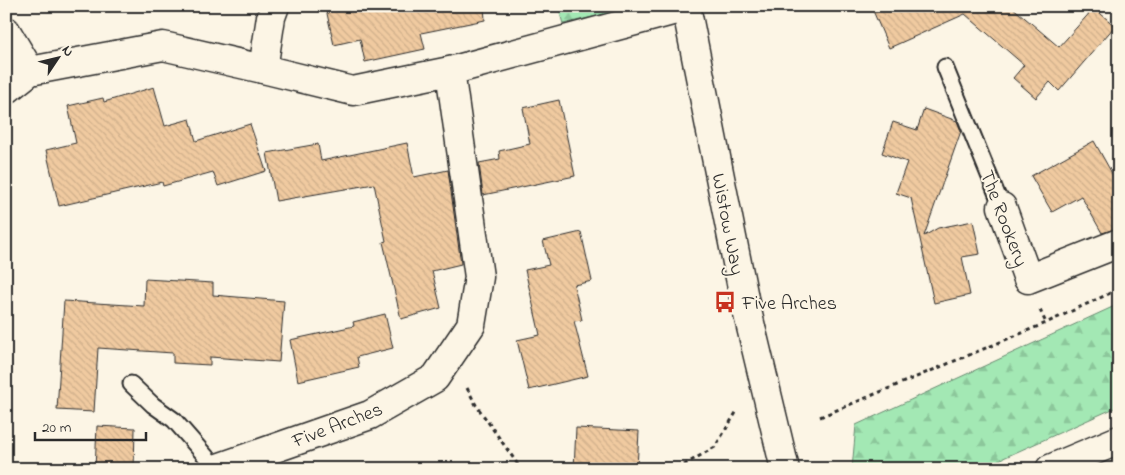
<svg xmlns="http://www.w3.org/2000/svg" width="1125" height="475" viewBox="0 0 1125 475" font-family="'Indie Flower',sans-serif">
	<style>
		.forest { fill: url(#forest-firs); stroke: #678a70 }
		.building { fill: url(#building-back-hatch); stroke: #2b2b2b }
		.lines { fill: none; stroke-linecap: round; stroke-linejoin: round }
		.service-casing { stroke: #2b2b2b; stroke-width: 19 }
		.minor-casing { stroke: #2b2b2b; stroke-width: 31 }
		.tertiary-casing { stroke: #2b2b2b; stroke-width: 31 }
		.path { stroke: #2b2b2b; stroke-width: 3; stroke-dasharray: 4 4; stroke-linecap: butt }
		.service { stroke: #fcf5e5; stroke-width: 15 }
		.minor { stroke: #fcf5e5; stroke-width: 28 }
		.tertiary { stroke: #fcf5e5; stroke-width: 28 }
		.labels { text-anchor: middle; stroke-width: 4; stroke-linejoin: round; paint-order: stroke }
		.street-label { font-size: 20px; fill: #2b2b2b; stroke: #fcf5e5 }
		.poi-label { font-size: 20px; fill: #2b2b2b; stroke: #fcf5e5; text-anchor: start }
	</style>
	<defs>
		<pattern id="forest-firs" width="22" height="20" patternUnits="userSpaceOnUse" patternTransform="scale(1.25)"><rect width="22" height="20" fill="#a3e8b4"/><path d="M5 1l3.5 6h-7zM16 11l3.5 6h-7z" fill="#8cc79b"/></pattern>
		<pattern id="building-back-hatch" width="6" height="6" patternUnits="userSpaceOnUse" patternTransform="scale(1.25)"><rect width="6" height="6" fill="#f0caa0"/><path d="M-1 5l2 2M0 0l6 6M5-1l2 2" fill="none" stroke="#ceae8a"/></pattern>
	</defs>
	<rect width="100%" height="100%" fill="#fcf5e5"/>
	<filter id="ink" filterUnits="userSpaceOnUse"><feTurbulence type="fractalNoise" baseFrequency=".02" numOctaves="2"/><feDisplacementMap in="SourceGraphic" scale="10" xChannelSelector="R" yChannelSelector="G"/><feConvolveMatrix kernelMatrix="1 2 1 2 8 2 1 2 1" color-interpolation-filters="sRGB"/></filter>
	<g filter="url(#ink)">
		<g class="forest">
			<polygon points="558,6 639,6 563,24"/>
			<polygon points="1119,304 1119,406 979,469 852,469 856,425"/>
		</g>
		<g class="building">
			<polygon points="342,6 484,6 485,20 421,33 425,49 365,62 360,39 334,45 326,9"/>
			<polygon points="871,6 1011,6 1059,47 1094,8 1115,26 1059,91 1050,82 1036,98 1013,78 1024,65 965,14 889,48"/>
			<polygon points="154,87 165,126 190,119 196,141 250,124 266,171 218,186 213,172 163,186 162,182 59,206 46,150 76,143 68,106 103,98 104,102"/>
			<polygon points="559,100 575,176 483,195 479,163 500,159 499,151 530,144 523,108"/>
			<polygon points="924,109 957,121 961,131 924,236 938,228 973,221 980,254 962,257 970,295 934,303 911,198 896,193 907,162 882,153 893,122 917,130"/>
			<polygon points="1094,141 1119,186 1119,228 1102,233 1081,196 1052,212 1031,176"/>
			<polygon points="407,143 414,177 448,170 461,264 432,271 441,308 401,319 383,242 386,241 374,184 276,201 267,153 318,144 321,161"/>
			<polygon points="581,232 592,281 574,285 582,320 574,321 588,376 529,390 517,340 540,335 525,270 549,265 543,241"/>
			<polygon points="145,279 213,283 213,295 284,301 279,362 210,357 210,365 173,363 173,353 98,348 94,412 57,410 64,301 144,306"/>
			<polygon points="385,314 393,348 357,357 359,367 298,381 290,340 354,326 353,322"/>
			<polygon points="97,426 135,428 134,469 95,469"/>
			<polygon points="576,428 639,431 637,469 574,469"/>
		</g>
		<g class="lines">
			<g class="service-casing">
				<g id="service">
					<polyline points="945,67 1002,207"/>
					<polyline points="131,384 153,405 174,420 216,468"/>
				</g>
			</g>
			<g class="minor-casing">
				<g id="minor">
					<polyline points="6,31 30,71"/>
					<polyline points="263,69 271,17 275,6"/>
					<polyline points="6,90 30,71 163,46 263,69 353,91 450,71 687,7"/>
					<polyline points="1002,207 1028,279 1119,243"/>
					<polyline points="215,469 370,415 435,378 471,325 479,277 450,71"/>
					<polyline points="1050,469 1119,440"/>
				</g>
			</g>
			<g class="tertiary-casing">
				<polyline id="tertiary" points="686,6 744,298 785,469"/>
			</g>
			<g class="path">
				<polyline points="1040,310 1046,323"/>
				<polyline points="467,388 476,405 521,469"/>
				<polyline points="820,417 1046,323 1119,289"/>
				<polyline points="677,469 715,447 737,411"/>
			</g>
			<use href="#service" class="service"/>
			<use href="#minor" class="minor"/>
			<use href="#tertiary" class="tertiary"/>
		</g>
	</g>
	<defs>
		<g id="bus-bare" transform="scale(1.725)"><path d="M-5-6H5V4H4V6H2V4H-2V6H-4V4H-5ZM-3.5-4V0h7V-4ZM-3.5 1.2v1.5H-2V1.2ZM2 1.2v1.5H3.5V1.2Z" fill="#c8321e" stroke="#fcf5e5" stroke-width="2.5" paint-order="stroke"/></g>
	</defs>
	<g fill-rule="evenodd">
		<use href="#bus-bare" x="725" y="302"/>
	</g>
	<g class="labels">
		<g class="street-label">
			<text transform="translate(1005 218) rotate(69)" y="7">The Rookery</text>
			<text transform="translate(729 224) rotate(79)" y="7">Wistow Way</text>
			<text transform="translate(337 424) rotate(-21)" y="7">Five Arches</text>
		</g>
		<g class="poi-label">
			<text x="742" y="309">Five Arches</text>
		</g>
	</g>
	<rect width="1125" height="475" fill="none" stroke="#fcf5e5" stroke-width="25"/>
	<rect x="12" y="12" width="1100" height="450" fill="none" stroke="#2b2b2b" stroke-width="2" filter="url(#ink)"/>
	<g transform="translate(58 58) rotate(55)" stroke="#fcf5e5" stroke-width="4" paint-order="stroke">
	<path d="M0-4L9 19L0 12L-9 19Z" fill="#2b2b2b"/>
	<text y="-8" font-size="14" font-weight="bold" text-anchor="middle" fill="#2b2b2b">N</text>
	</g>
	<path d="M35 432v8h111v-8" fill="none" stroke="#2b2b2b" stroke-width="2.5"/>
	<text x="42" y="432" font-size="15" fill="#2b2b2b" stroke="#fcf5e5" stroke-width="4" paint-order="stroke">20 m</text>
</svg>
